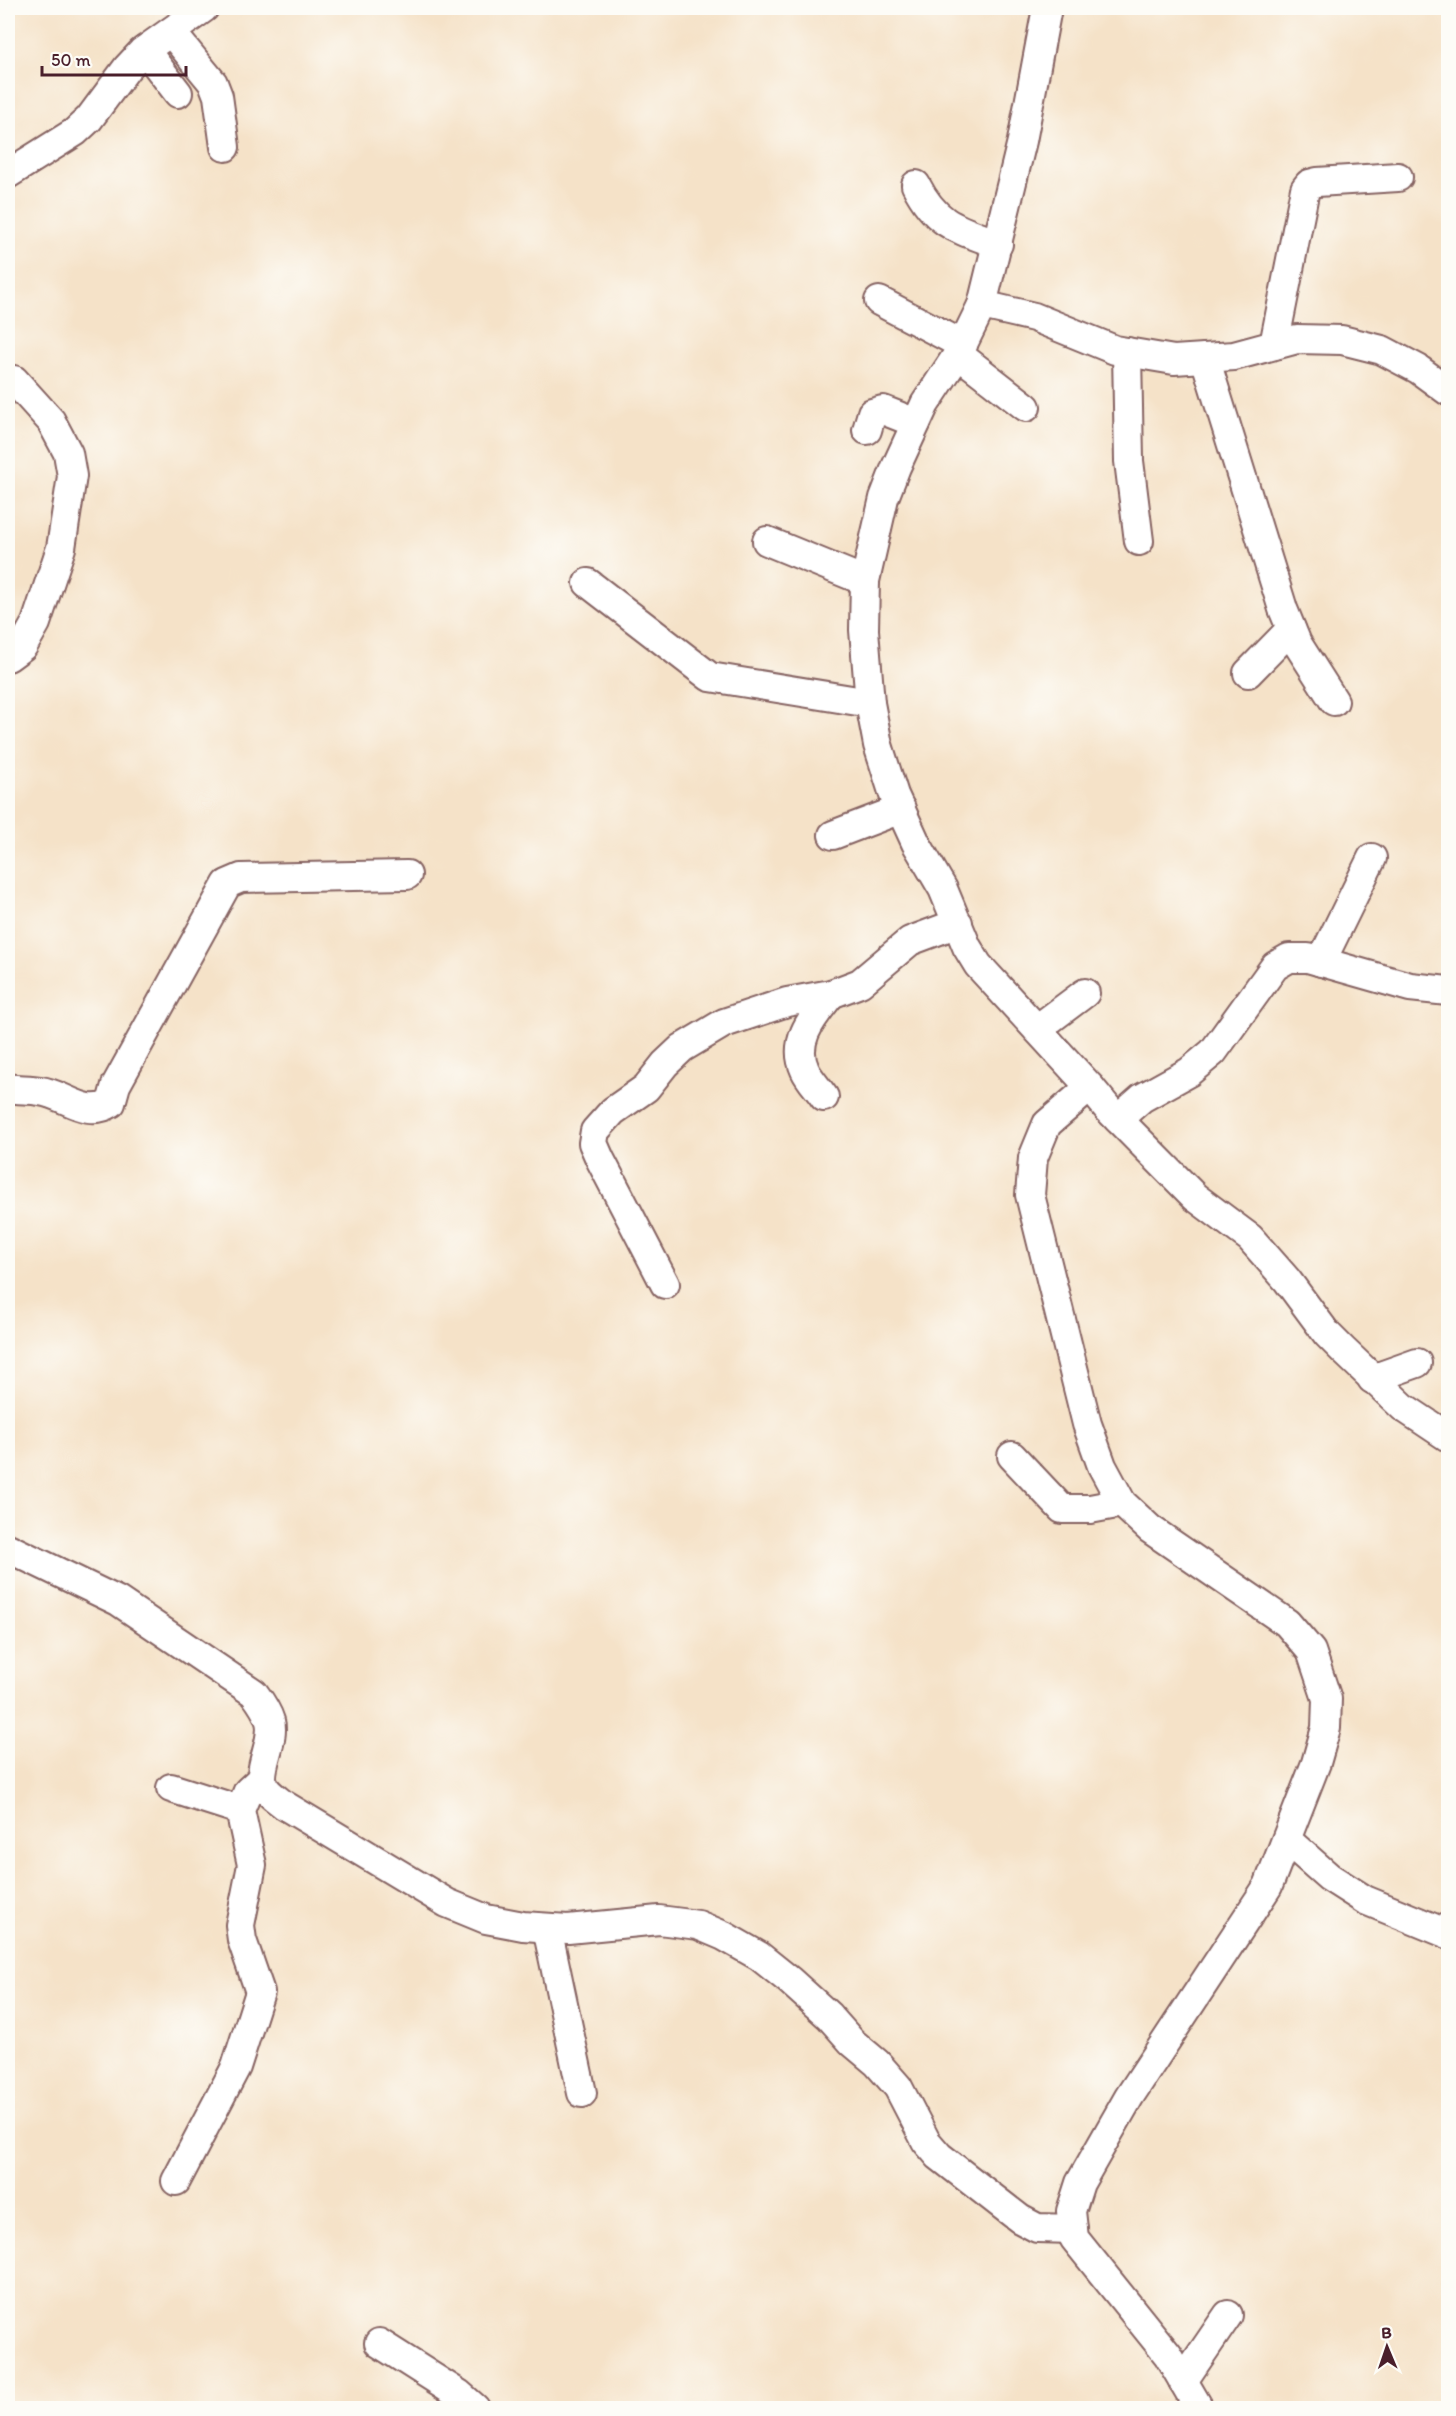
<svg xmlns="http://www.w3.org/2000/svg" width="1456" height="2416" viewBox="0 0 1456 2416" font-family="Itim,sans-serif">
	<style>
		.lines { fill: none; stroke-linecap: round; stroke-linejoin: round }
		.minor-casing { stroke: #866362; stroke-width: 32 }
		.minor { stroke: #fff; stroke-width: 28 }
	</style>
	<rect width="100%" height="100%" fill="#fdfcf7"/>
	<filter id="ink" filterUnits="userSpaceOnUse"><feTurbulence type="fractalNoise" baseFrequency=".0167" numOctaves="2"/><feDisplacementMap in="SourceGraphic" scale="12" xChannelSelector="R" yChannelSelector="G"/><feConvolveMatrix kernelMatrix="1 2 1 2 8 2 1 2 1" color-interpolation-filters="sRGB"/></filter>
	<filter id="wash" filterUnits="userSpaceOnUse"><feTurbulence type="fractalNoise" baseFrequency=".008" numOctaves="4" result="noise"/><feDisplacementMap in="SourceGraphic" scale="24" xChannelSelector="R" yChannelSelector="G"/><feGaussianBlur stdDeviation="1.35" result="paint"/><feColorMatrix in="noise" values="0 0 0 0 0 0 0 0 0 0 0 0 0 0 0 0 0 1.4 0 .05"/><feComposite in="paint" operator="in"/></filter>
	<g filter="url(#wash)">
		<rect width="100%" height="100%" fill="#f5e2c8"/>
	</g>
	<g filter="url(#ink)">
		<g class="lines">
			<g class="minor-casing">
				<g id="minor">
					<polyline points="1047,8 1022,141 982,305 958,354 925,404 896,467 884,498 865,581 864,630 870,703 878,745 894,795 916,843 943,889 967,947 978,965 1090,1087 1109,1110 1195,1197 1250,1238 1287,1280 1327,1334 1343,1350 1403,1407 1448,1437"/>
					<polyline points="171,32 213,83 218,96 225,147"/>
					<polyline points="145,50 178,93"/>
					<polyline points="8,174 75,132 89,119 127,68 142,52 204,8"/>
					<path d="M 916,185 C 937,226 958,229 998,244"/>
					<polyline points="879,301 963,345"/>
					<polyline points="982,305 1034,317 1115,350 1174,360 1234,356 1297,339 1342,340 1382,350 1418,369 1448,391"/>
					<polyline points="1274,345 1305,189 1309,184 1317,182 1398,177"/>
					<polyline points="1127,352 1129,461 1139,541"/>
					<polyline points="958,354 1026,407"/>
					<polyline points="1205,358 1283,609 1297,643 1334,701"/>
					<polyline points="867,430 872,413 883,410 916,423"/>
					<polyline points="767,541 865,581"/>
					<polyline points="588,583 710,677 870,703"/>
					<polyline points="8,657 23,646 36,623 61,548 72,476 68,453 51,421 14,380"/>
					<polyline points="1248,673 1291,629"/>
					<polyline points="833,835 901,809"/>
					<polyline points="1321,962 1372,858"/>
					<polyline points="1037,1029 1085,993"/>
					<polyline points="1090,1087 1047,1124 1033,1158 1030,1195 1087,1424 1102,1466 1122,1503 1150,1529 1287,1623 1311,1651 1327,1699 1326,1728 1316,1763 1268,1886 1129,2097 1080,2183 1071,2211 1074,2238 1168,2355 1199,2408"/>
					<path d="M 8,1088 C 19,1090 29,1089 40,1091 C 65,1094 86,1119 111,1103 L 116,1085 L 227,884 L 241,878 L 407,875"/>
					<path d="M 824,1097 C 818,1088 809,1079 805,1070 C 791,1040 815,1015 831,994"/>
					<polyline points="1118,1119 1142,1098 1189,1072 1213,1052 1275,966 1289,958 1308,958 1410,987 1448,991"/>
					<polyline points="665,1284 600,1159 593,1143 595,1131 613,1111 646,1088 665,1064 682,1048 724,1023 787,1002 831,994 860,983 910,941 958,923"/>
					<polyline points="1372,1379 1417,1363"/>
					<polyline points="1012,1456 1062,1509 1090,1509 1122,1503"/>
					<path d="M 8,1548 L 118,1601 L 254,1693 C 260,1701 267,1711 270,1721 C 276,1743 253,1773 266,1789 C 270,1795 278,1800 284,1805 L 447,1903 L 486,1919 L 523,1926 L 568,1929 L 659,1920 L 698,1925 L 724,1936 L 759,1956 L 789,1980 L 829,2016 L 852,2042 L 877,2063 L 898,2087 L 926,2141 L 939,2156 L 1020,2219 L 1037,2228 L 1073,2229"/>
					<polyline points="171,1788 240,1810"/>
					<polyline points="1287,1840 1329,1877 1365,1900 1448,1934"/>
					<polyline points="547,1928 582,2093"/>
					<polyline points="176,2181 236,2067 260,1992 242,1940 240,1925 252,1865 240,1810 248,1791 261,1779"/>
					<polyline points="379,2343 459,2394 475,2408"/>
					<polyline points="1183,2381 1228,2315"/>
				</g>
			</g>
			<use href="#minor" class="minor"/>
		</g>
	</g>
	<rect width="1456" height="2416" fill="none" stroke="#fdfcf7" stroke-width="30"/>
	<g transform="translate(1387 2347) rotate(358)" stroke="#fdfcf7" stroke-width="4.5" paint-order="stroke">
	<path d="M0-4.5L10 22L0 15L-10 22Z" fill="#4a1f2b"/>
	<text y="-9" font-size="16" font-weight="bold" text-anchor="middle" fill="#4a1f2b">B</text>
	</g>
	<path d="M42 66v9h144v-9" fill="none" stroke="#4a1f2b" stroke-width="3"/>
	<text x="51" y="66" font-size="18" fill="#4a1f2b" stroke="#fdfcf7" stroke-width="4.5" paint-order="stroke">50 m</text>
</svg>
